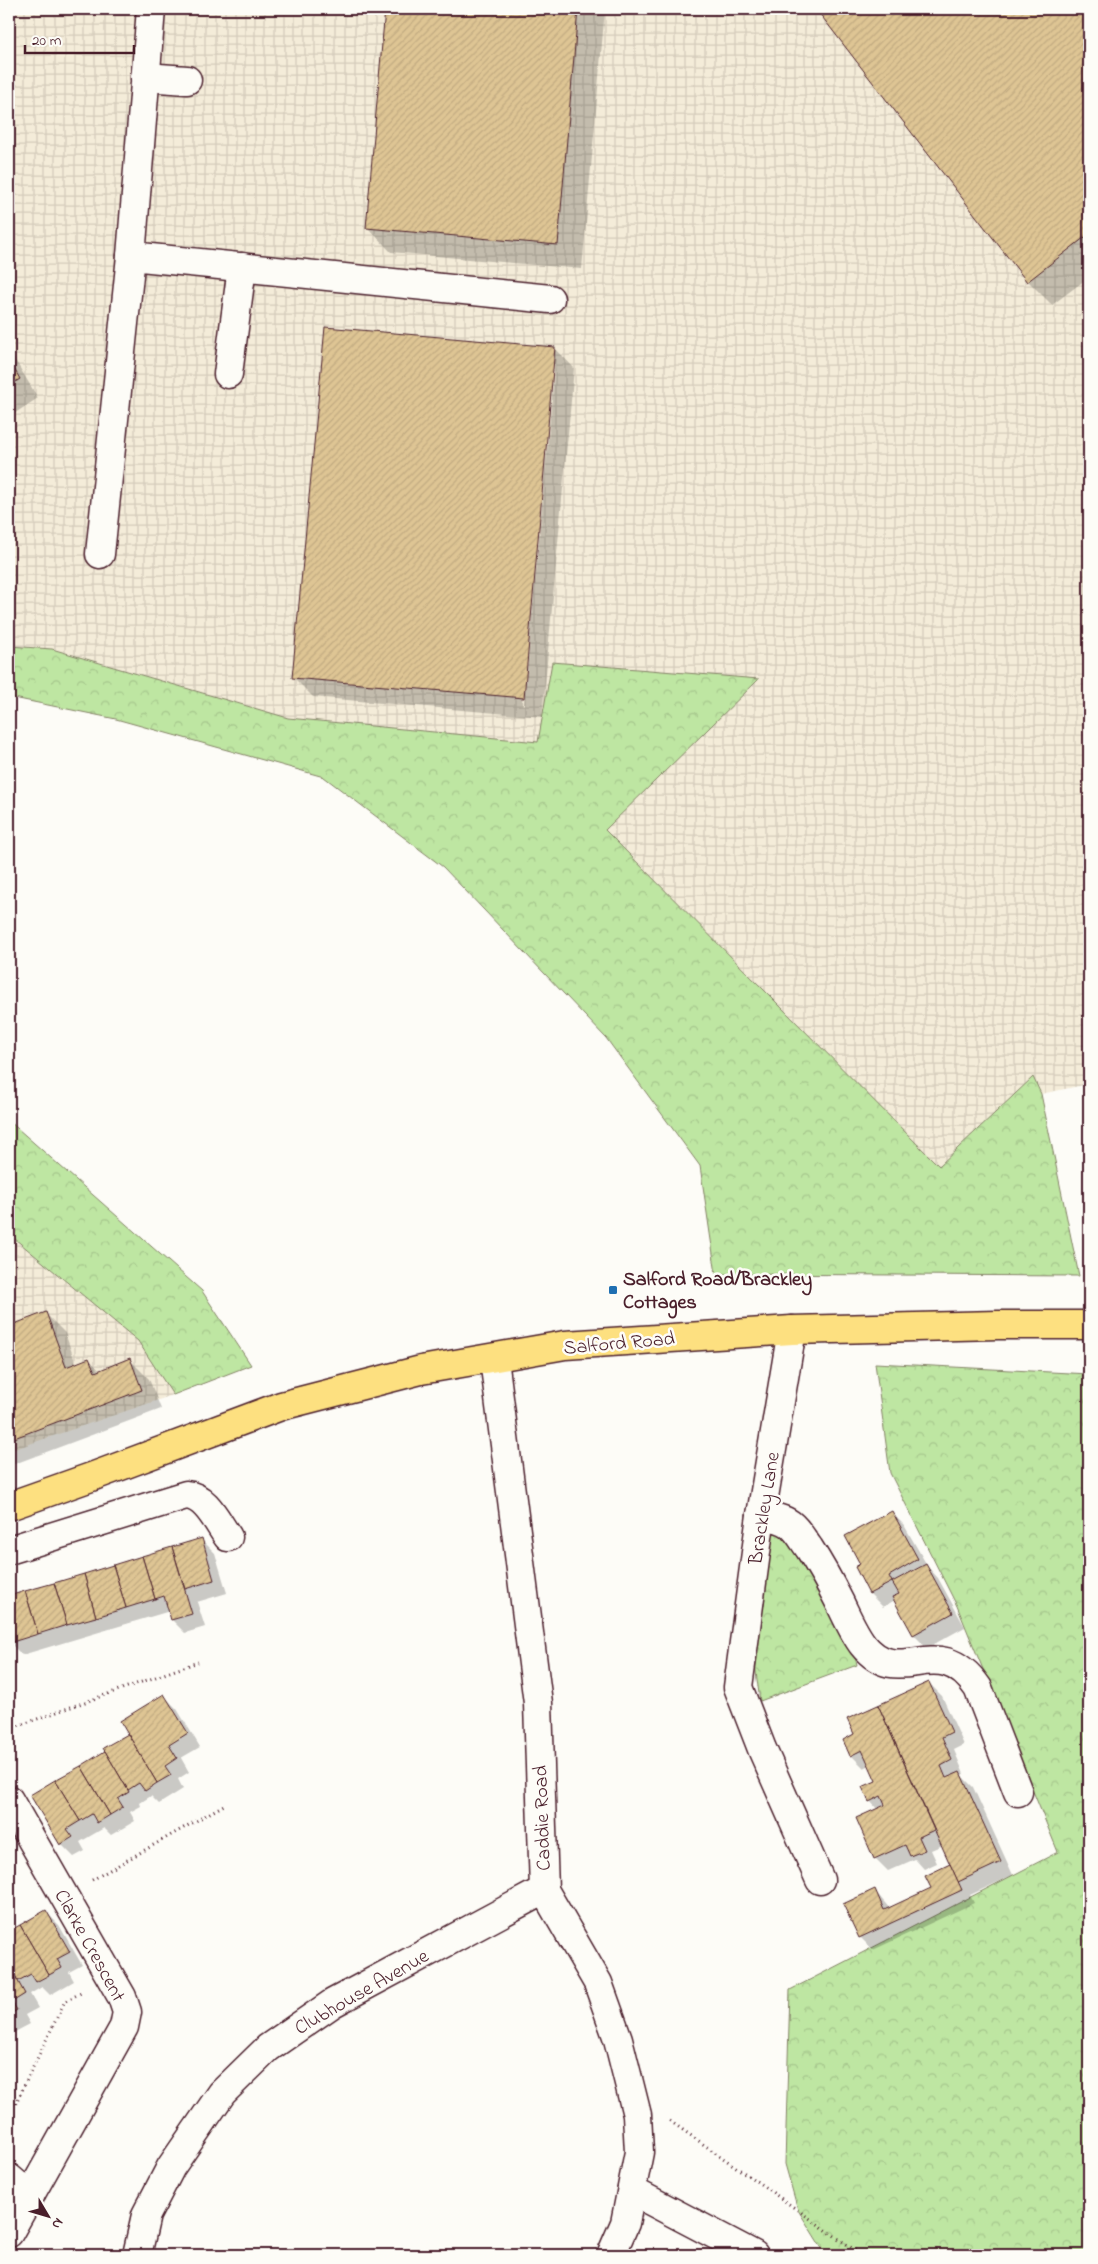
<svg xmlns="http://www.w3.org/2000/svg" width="1098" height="2264" viewBox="0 0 1098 2264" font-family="'Indie Flower',sans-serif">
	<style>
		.industrial { fill: url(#industrial-grid) }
		.forest { fill: url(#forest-crowns); stroke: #848266 }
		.shadow { fill: #0003; fill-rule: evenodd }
		.building { fill: url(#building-hatch); stroke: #4a1f2b }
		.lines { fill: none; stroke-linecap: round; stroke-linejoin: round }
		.minor-casing { stroke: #4a1f2b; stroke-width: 31 }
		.major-casing { stroke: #4a1f2b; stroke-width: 31 }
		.path { stroke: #4a1f2b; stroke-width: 3; stroke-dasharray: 1 4; stroke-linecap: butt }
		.minor { stroke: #fdfcf7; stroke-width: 28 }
		.major { stroke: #fde080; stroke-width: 28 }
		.poi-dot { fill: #1f6fb2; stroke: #fdfcf7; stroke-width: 2 }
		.labels { text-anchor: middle; stroke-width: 5; stroke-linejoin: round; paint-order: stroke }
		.poi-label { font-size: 20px; font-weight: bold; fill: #4a1f2b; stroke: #fdfcf7; text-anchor: start }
		.street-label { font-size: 20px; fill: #4a1f2b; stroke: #fdfcf7 }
	</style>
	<defs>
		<pattern id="industrial-grid" width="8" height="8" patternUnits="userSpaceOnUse" patternTransform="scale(1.25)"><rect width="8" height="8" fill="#f4ecd9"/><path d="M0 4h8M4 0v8" fill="none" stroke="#d3caba"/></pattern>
		<pattern id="forest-crowns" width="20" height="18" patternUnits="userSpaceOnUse" patternTransform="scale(1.25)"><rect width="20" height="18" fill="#bee6a2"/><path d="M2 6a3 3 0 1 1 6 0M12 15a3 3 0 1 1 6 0" fill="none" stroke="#a5c58c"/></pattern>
		<pattern id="building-hatch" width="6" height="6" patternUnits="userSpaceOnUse" patternTransform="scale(1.25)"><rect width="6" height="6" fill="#dec594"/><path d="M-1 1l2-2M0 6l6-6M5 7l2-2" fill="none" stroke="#c0a980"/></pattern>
	</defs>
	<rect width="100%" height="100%" fill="#fdfcf7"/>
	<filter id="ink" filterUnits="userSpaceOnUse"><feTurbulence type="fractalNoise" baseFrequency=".02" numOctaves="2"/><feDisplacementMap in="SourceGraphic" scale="10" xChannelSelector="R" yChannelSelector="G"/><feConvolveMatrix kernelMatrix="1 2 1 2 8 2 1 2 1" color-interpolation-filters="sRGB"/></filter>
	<g filter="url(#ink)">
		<g class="industrial">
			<polygon points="9,9 1089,9 1089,1108 1087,1108 1084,1085 1041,1094 1033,1077 939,1167 605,830 758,679 538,742 288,718 52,649 9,646"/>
			<polygon points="9,1234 138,1341 173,1395 9,1451"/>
		</g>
		<g class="forest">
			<polygon points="9,646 52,649 288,718 538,742 552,662 759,679 605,830 939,1166 1033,1077 1041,1094 1079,1276 716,1274 700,1166 606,1038 443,867 324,777 116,719 9,697"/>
			<polygon points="9,1121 202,1291 251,1365 173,1395 138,1341 9,1234"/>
			<polygon points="875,1363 1089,1374 1089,2255 826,2255 798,2210 785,2164 790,1990 1058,1852 957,1606 890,1473"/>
			<polygon points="774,1500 832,1562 857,1665 760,1701 752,1643"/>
		</g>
		<g class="shadow">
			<polygon points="386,9 605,9 582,269 391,252 367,227"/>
			<polygon points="817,9 1089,9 1089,277 1052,305 1028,281"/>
			<path d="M 326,328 L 555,348 L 574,368 L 542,717 L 313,697 L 294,678 ZM 553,364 L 555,364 L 524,705 L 522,704 Z"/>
			<polygon points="9,350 38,398 9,417"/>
			<polygon points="45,1313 65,1333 76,1364 89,1359 100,1371 130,1360 149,1379 161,1409 9,1466 9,1327"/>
			<polygon points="891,1512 904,1525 928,1567 938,1578 965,1627 927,1648 914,1635 895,1600 883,1607 870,1594 857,1568 862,1565"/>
			<polygon points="202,1540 215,1553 227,1593 197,1602 205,1627 185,1633 172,1620 170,1611 22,1655 9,1642 9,1598"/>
			<polygon points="929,1683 942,1696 964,1745 954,1750 964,1774 961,1775 973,1787 1013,1875 970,1895 974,1903 873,1950 860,1937 875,1891 890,1909 932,1889 952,1865 943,1845 931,1850 937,1863 924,1869 915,1859 888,1871 875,1858 878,1810 870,1801 877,1781 870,1765 864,1768 851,1755 856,1735 849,1719"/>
			<polygon points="164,1696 177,1709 200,1747 181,1758 189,1772 178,1779 183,1789 159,1804 151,1796 140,1803 141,1806 130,1812 135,1821 111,1835 104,1828 80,1842 85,1851 74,1857 61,1844 32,1796 107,1752 129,1734"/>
			<polygon points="46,1912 59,1925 82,1965 69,1972 74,1981 50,1995 42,1987 30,1994 38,2008 25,2015 30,2024 9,2035 9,1933"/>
		</g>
		<g class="building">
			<polygon points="385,9 578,9 558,245 366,228"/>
			<polygon points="816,9 1089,9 1089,234 1027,282"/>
			<polygon points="325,327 555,347 524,698 292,678"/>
			<polygon points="9,360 20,379 9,386"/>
			<polygon points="46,1312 66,1367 89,1358 95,1372 130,1358 142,1390 9,1440 9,1326"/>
			<polygon points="892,1511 918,1559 889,1576 892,1582 869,1594 855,1567 860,1564 845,1536"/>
			<polygon points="202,1538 214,1580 185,1589 172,1547"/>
			<polygon points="172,1547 192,1614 171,1620 164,1596 155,1599 142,1556"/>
			<polygon points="142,1556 155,1599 126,1608 113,1565"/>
			<polygon points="926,1564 953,1613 913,1635 892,1597 899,1594 892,1582"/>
			<polygon points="113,1565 126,1608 96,1617 84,1574"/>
			<polygon points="84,1574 96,1617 67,1625 54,1583"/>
			<polygon points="54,1583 67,1625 38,1634 25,1591"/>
			<polygon points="25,1591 38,1634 9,1643 9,1596"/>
			<polygon points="929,1682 952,1732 942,1737 952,1760 941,1766 946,1778 960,1772 1001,1862 958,1882 878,1705"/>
			<polygon points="164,1694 188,1733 169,1745 177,1758 165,1766 171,1775 157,1783 120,1721"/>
			<polygon points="878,1705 934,1830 919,1837 925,1850 910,1856 905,1845 874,1859 856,1818 885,1805 881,1796 869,1802 862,1787 876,1781 862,1750 850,1756 843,1740 854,1734 847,1719"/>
			<polygon points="128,1734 157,1783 145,1791 139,1783 128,1790 103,1748"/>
			<polygon points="105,1751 129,1792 118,1799 123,1807 110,1815 81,1766"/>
			<polygon points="81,1766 110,1815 97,1823 92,1814 80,1821 55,1780"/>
			<polygon points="55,1780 80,1821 67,1829 73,1837 60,1845 30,1795"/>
			<polygon points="950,1864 962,1890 859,1938 843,1904 875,1889 884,1910 931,1888 925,1876"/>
			<polygon points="46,1910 70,1952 57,1959 62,1968 49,1975 20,1925"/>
			<polygon points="20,1925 49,1975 36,1982 31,1974 18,1981 9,1965 9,1931"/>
			<polygon points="9,1965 25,1994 12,2002 17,2010 9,2015"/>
		</g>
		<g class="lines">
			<g class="minor-casing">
				<g id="minor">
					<polyline points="151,9 131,256 550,299"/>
					<polyline points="145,77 187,80"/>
					<polyline points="228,374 242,267"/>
					<polyline points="100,554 131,256"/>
					<polyline points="792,1330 761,1515 738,1687 762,1749 820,1880"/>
					<polyline points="494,1359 538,1703 544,1890 598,1983 618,2039 637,2115 639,2152 625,2223 611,2255"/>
					<path d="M 761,1515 C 771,1517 782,1518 790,1524 C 798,1530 803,1540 809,1548 C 820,1565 830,1583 839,1601 C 846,1615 853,1632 863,1645 C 901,1692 937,1628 978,1688 L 1018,1792"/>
					<path d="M 9,1550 L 186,1495 C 206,1496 217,1522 228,1537"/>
					<polyline points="9,1800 122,1997 127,2012 124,2027 9,2233"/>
					<polyline points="9,2178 30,2196"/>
					<polyline points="632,2191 754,2255"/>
					<polyline points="137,2255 146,2215 171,2167 222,2093 268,2048 333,2003 544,1890"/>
				</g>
			</g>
			<g class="major-casing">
				<polyline id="major" points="9,1506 94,1476 281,1406 421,1370 565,1345 792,1330 998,1325 1089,1325"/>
			</g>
			<g class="path">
				<polyline points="9,1729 198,1662"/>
				<polyline points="92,1880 224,1805"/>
				<polyline points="9,2097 14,2106"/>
				<polyline points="9,2117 65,2001 81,1993"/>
				<polyline points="670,2121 862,2255"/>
			</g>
			<use href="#minor" class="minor"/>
			<use href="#major" class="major"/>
		</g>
	</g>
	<rect class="poi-dot" x="608" y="1285" width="10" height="10" rx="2.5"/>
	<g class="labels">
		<g class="poi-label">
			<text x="623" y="1285">Salford Road/Brackley<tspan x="623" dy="23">Cottages</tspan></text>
		</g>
		<g class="street-label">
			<text transform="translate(619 1342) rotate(-5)" y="7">Salford Road</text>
			<text transform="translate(763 1508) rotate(-81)" y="7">Brackley Lane</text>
			<text transform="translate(541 1818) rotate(-92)" y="7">Caddie Road</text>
			<text transform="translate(91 1945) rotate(61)" y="7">Clarke Crescent</text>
			<text transform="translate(361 1991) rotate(-30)" y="7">Clubhouse Avenue</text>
		</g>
	</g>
	<rect width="1098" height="2264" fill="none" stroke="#fdfcf7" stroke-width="30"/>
	<rect x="15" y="15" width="1068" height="2234" fill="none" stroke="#4a1f2b" stroke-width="2" filter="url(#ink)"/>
	<g transform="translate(48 2216) rotate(128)" stroke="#fdfcf7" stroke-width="4" paint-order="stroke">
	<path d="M0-4L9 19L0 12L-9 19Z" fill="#4a1f2b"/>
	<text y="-8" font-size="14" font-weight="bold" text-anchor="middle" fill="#4a1f2b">N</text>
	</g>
	<path d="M25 45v8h109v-8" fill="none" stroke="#4a1f2b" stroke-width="2.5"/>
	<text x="32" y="45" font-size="15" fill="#4a1f2b" stroke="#fdfcf7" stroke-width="4" paint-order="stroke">20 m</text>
</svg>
